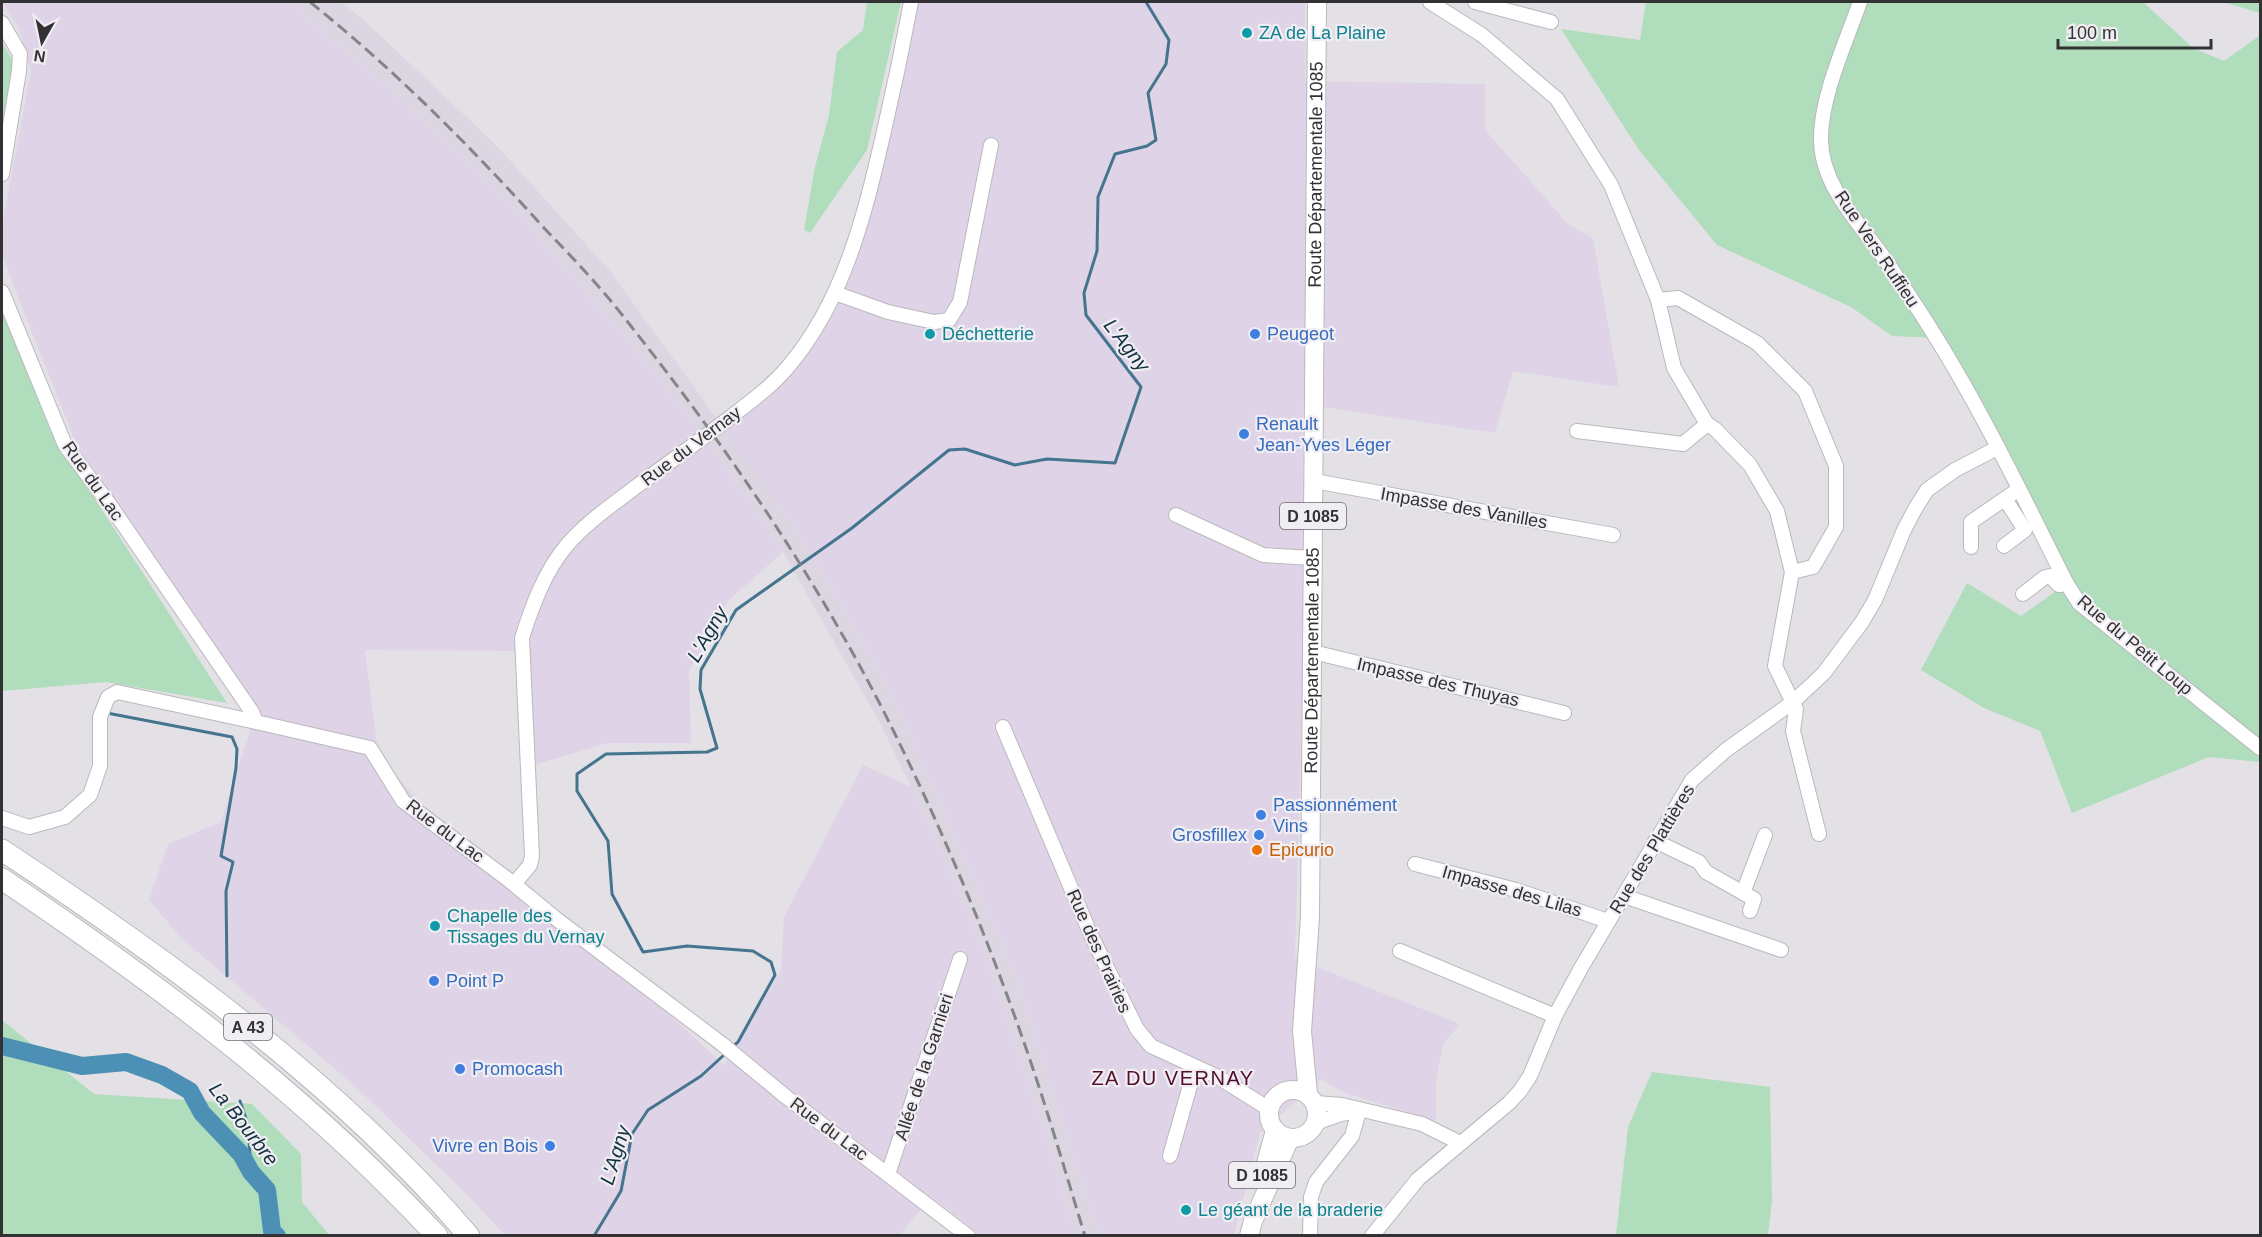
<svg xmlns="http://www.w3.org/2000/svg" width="2262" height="1237" viewBox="0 0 2262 1237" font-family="Arial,sans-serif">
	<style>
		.built { fill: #dbd6e2 }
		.industrial { fill: #dfd3e7 }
		.green { fill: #b0ddbb }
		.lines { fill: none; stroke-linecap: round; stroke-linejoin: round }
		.stream { stroke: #45748e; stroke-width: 3 }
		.river { stroke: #4d90b5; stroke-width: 18 }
		.minor-casing { stroke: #bab8bd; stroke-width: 16 }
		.major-casing { stroke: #bab8bd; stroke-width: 20 }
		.highway-casing { stroke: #bab8bd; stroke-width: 23 }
		.minor { stroke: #fff; stroke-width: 14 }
		.major { stroke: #fff; stroke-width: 18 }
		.highway { stroke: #fff; stroke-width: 21 }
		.rail { stroke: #858487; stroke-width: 3; stroke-dasharray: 12 6; stroke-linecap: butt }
		.culture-dot { fill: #0f9aa8; stroke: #f1eef3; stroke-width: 2 }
		.shop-dot { fill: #3f7fe0; stroke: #f1eef3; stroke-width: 2 }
		.food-dot { fill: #e8710a; stroke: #f1eef3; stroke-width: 2 }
		.labels { text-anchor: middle; stroke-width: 4.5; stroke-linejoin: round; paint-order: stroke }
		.shield { fill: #f1eef3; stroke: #6b6a6d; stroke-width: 1.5 }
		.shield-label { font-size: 16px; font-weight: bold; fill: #323133 }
		.culture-label { font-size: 18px; fill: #0d838f; stroke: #f1eef3; text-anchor: start }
		.street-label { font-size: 18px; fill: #323133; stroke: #f1eef3 }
		.shop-label { font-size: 18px; fill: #366cbe; stroke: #f1eef3; text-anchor: start }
		.food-label { font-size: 18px; fill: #c56008; stroke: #f1eef3; text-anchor: start }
		.water-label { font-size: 20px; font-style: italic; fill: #113141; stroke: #f1eef3 }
		.neighbourhood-label { font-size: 20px; letter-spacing: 1.5px; fill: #52102d; stroke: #f1eef3 }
	</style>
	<rect width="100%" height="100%" fill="#e3e1e6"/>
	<g class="built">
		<polygon points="287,2 341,2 366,22 495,144 609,270 718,420 700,432 647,363 529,226 467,163 379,80"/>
		<polygon points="724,429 790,519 853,624 900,711 1015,974 1099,1235 1076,1235 1043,1126 991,971 957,886 911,787 881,725 783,552 707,441"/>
	</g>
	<g class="industrial">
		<polygon points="2,2 287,2 379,80 467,163 529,226 647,363 707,441 783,552 729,600 689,671 691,743 608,743 524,768 515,651 365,650 378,753 419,802 524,881 724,1065 781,971 784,917 863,765 911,787 957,886 991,971 1043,1126 1076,1235 980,1235 932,1197 900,1235 505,1235 464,1192 355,1086 181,938 149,900 168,844 221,822 257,708 77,446 11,279 2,252 2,226 31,71 18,26"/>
		<polygon points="914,2 1305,2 1305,81 1485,84 1485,130 1569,225 1593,238 1619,387 1513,371 1495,433 1303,404 1302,701 1295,957 1322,969 1460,1024 1443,1045 1436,1079 1436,1121 1342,1092 1322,1079 1260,1133 1234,1235 1099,1235 1015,974 900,711 853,624 790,519 724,430 783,382 835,312 865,230 913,36"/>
	</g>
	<g class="green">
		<polygon points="867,2 901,2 867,150 810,233 804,230 815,167 829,115 837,52 863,30"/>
		<polygon points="1646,2 1858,2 1846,58 1867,2 2143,2 2193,48 2224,61 2259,36 2260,29 2260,762 2209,757 2072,813 2040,731 1984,708 1921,670 1967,583 2021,616 2063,586 1938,338 1892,336 1851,307 1717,245 1639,150 1561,29 1640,40"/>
		<polygon points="2223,2 2260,2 2260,13"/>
		<polygon points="2,42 13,62 2,125"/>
		<polygon points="2,306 49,428 227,703 106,682 2,691"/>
		<polygon points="2,1020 94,1094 252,1104 301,1154 302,1202 329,1235 2,1235"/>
		<polygon points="1652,1072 1770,1087 1772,1200 1768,1235 1616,1235 1628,1127"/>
	</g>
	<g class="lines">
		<g class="stream">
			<polyline points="107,713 232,737 237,749 236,768 221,856 233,862 226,891 227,976"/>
			<polyline points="732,1047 738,1042 775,975 771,962 753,951 687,946 643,952 612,894 608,841 577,791 577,774 606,754 707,752 717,748 700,689 701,670 736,610 852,528 949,450 965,449 1015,465 1047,459 1115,463 1141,387 1086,315 1084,293 1097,251 1098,197 1115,154 1147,146 1156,140 1148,93 1166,64 1169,40 1146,2"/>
			<polyline points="240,1101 248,1125 251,1172"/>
			<polyline points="594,1236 621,1191 632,1134 648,1110 701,1076 725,1054"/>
		</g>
		<polyline class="river" points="2,1046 82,1066 126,1062 162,1075 190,1091 202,1113 241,1154 251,1172 267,1190 272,1231 277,1236"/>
		<g class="minor-casing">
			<g id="minor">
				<polyline points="1430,2 1482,35 1557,99 1611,185 1658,300 1674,368 1707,424 1715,429 1750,465 1777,511 1792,572 1775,666 1796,709 1793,731 1819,834"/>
				<polyline points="1475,2 1551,22"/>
				<path d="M 1860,2 C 1846,42 1820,98 1821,141 C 1822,185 1857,221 1882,255 C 1899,280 1916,305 1932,331 C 1983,412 2024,499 2067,584 L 2079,603 L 2260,748"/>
				<polyline points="2,23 20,54 19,71 2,174"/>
				<polyline points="2,292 65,445 110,505 252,712 256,722 370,748 403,801 510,881 555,918 722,1044 785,1096 968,1236"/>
				<polyline points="835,293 888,312 934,322 949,320 960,302 991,145"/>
				<polyline points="1658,300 1678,298 1757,343 1805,391 1836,466 1836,527 1813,567 1792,572"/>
				<polyline points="1577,431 1683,444 1707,424"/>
				<polyline points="1314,481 1613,535"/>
				<polyline points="1176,515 1263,555 1313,558"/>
				<polyline points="2004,546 2025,530 2005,499"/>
				<polyline points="1971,547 1971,522 2019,489"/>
				<polyline points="2023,594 2045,577 2050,576 2059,585 2067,584"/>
				<polyline points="1313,652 1564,713"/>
				<polyline points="1003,727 1090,933 1137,1029 1151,1046 1218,1077 1269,1109"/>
				<polyline points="2,818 29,827 65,817 90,795 100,766 100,717 108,697 117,692 256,722"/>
				<polyline points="1655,841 1699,862 1706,872 1754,899 1750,911"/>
				<polyline points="1415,864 1516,890 1608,921"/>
				<path d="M 514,884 L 530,865 L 532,856 L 522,638 C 532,606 545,571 567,545 C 587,522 612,505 637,486 C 669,463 700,440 732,416 C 751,401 771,387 787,368 C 844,302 865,214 884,131 C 894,88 903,45 911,2"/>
				<polyline points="1743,893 1765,835"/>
				<polyline points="1624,896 1781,950"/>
				<polyline points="1400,951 1555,1016"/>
				<polyline points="1315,1103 1342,1105 1422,1124 1460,1143"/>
				<polyline points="1316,1123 1341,1114 1357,1111"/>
				<polyline points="1170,1156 1195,1068"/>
				<polyline points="888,1174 960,959"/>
				<polyline points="1310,1236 1311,1197 1316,1182 1352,1136 1359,1111"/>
				<polyline points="1372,1236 1418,1179 1509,1103 1520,1091 1530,1076 1555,1016 1581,968 1692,780 1726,750 1793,702 1824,673 1862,622 1875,600 1904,530 1915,509 1927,490 1955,470 1997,448"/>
			</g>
		</g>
		<g class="major-casing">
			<g id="major">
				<circle cx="1293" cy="1114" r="24"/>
				<path id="s1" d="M 1308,1094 L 1302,1031 L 1310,917 L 1317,2"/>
				<polyline points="1262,1178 1275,1130"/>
				<polyline points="1249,1236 1253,1221 1290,1138"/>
			</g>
		</g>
		<g class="highway-casing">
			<g id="highway">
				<path d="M 2,850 C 168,960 339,1083 469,1236"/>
				<path d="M 2,879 C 161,986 305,1094 437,1236"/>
			</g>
		</g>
		<use href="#minor" class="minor"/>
		<use href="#major" class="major"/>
		<use href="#highway" class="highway"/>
		<path class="rail" d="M 310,2 C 395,70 472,148 545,229 C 569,254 593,279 615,306 C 720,437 818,578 892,728 C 944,833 989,941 1027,1051 C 1048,1112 1066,1174 1085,1236"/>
	</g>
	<g class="culture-dot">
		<circle cx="1247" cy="33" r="6"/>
		<circle cx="930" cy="334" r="6"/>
		<circle cx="435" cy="926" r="6"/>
		<circle cx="1186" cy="1210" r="6"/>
	</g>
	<g class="shop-dot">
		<circle cx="1255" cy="334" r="6"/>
		<circle cx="1244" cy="434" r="6"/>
		<circle cx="1261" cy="815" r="6"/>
		<circle cx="1259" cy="835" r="6"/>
		<circle cx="434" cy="981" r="6"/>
		<circle cx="460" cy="1069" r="6"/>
		<circle cx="550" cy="1146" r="6"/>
	</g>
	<circle class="food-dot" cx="1257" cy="850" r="6"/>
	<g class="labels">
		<g class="shield">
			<rect x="1280" y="503" width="66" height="26" rx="4.5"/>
			<rect x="224" y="1014" width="48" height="26" rx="4.5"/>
			<rect x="1229" y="1162" width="66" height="26" rx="4.5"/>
		</g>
		<g class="shield-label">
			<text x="1313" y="522">D 1085</text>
			<text x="248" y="1033">A 43</text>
			<text x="1262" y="1181">D 1085</text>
		</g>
		<g class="culture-label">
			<text x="1259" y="39">ZA de La Plaine</text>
			<text x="942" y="340">Déchetterie</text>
			<text x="447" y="922">Chapelle des<tspan x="447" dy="21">Tissages du Vernay</tspan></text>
			<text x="1198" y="1216">Le géant de la braderie</text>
		</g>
		<g class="street-label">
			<text dy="6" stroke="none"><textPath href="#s1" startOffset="920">Route Départementale 1085</textPath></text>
			<text transform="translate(1877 249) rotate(56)" y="6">Rue Vers Ruffieu</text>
			<text transform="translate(691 446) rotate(-37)" y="6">Rue du Vernay</text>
			<text transform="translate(93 481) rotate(55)" y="6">Rue du Lac</text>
			<text transform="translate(1464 508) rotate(10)" y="6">Impasse des Vanilles</text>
			<text transform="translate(2135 645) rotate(40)" y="6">Rue du Petit Loup</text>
			<text dy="6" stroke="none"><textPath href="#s1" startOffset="434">Route Départementale 1085</textPath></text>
			<text transform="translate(1438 682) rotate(13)" y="6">Impasse des Thuyas</text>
			<text transform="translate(445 831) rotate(37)" y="6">Rue du Lac</text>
			<text transform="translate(1652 849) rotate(-59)" y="6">Rue des Plattières</text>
			<text transform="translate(1512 891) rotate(16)" y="6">Impasse des Lilas</text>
			<text transform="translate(1099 951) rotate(66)" y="6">Rue des Prairies</text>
			<text transform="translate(924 1067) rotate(-72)" y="6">Allée de la Garnieri</text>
			<text transform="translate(829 1129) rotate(37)" y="6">Rue du Lac</text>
		</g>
		<g class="shop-label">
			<text x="1267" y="340">Peugeot</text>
			<text x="1256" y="430">Renault<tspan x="1256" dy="21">Jean-Yves Léger</tspan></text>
			<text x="1273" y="811">Passionnément<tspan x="1273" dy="21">Vins</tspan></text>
			<text x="1247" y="841" text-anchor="end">Grosfillex</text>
			<text x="446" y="987">Point P</text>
			<text x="472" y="1075">Promocash</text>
			<text x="538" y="1152" text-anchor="end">Vivre en Bois</text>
		</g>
		<g class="food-label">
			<text x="1269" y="856">Epicurio</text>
		</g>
		<g class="water-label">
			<text transform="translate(1127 345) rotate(52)" y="7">L'Agny</text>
			<text transform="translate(707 634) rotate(-60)" y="7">L'Agny</text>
			<text transform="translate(244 1124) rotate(52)" y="7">La Bourbre</text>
			<text transform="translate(615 1155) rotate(-73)" y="7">L'Agny</text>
		</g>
		<g class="neighbourhood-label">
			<text x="1173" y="1085">ZA DU VERNAY</text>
		</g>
	</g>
	<rect width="2262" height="1237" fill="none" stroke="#323133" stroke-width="6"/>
	<g transform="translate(42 42) rotate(189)" stroke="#f1eef3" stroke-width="4.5" paint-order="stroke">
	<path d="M0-4.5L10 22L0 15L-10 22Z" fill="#323133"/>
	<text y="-9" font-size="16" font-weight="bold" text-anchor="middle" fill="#323133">N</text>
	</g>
	<path d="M2058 39v9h153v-9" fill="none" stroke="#323133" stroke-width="3"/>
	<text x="2067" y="39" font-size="18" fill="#323133" stroke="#f1eef3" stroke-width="4.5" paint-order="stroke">100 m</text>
</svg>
